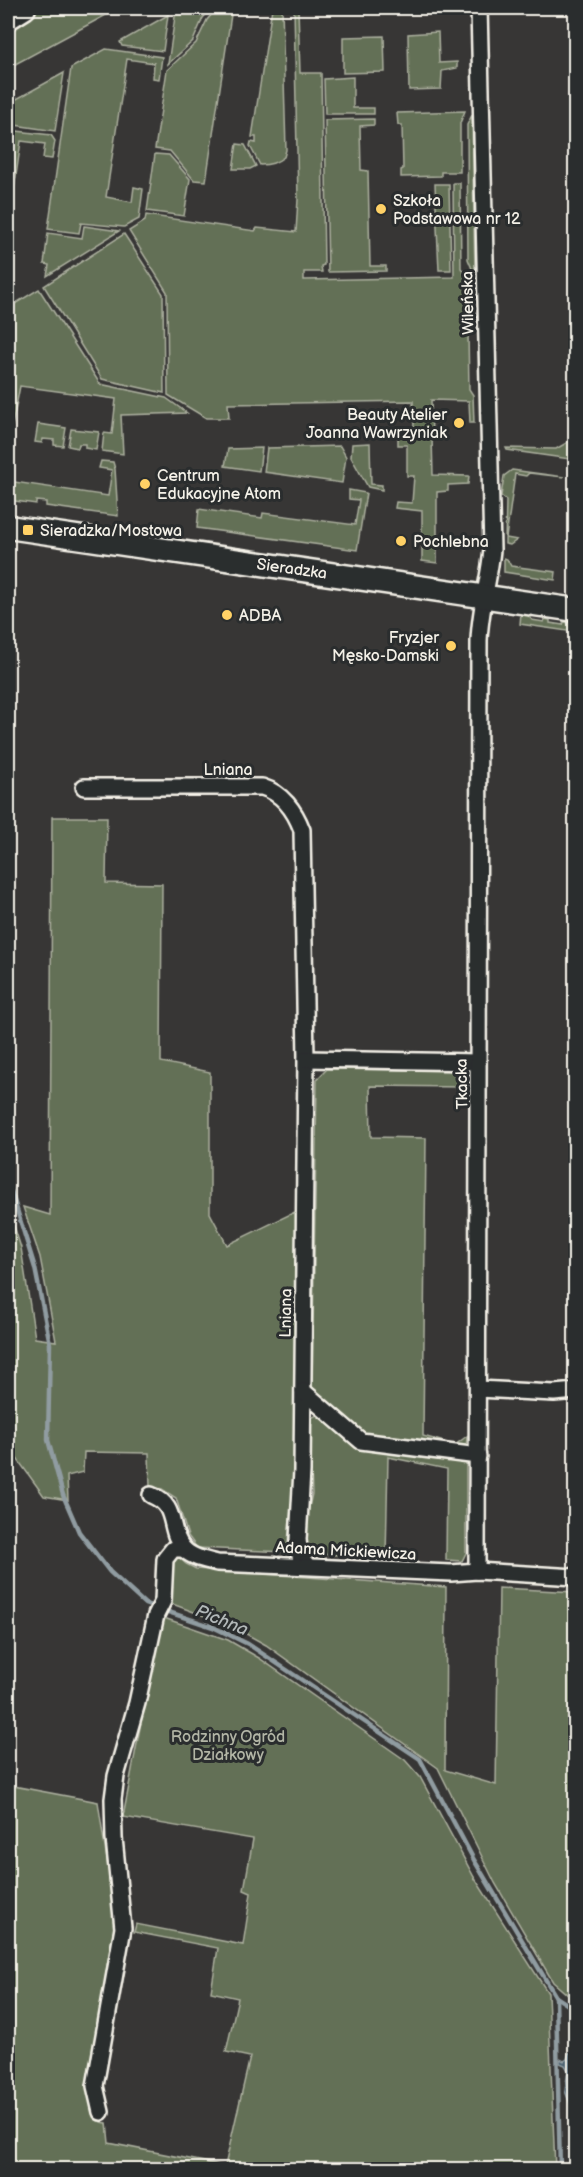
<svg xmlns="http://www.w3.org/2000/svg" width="583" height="2177" viewBox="0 0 583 2177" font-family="'Balsamiq Sans',sans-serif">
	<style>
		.green { fill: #646f56; stroke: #acb09f; stroke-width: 1.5 }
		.water { fill: #4e6372; stroke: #909ca1; stroke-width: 1.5 }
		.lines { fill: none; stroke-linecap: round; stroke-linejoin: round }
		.stream { stroke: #909ca1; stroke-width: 4.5 }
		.street-casing { stroke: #f4f1e8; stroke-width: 20 }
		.secondary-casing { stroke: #f4f1e8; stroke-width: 27 }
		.street { stroke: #2a2d2e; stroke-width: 15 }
		.secondary { stroke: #2a2d2e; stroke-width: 22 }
		.poi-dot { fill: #ffd166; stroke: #2a2d2e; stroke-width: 2 }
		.labels { text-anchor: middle; stroke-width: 6; stroke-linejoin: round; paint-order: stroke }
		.poi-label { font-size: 16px; fill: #f4f1e8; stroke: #2a2d2e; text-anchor: start }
		.street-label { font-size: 16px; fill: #f4f1e8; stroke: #2a2d2e }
		.park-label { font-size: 16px; fill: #b3b6a6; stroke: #2a2d2e }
		.water-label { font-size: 18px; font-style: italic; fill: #b2b8b9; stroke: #2a2d2e }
	</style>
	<rect width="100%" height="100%" fill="#373635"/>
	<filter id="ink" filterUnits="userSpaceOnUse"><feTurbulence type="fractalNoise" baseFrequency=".0167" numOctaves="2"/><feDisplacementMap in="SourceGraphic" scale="12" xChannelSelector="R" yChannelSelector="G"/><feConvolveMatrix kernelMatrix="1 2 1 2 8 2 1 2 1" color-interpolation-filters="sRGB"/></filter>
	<g filter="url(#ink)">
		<g class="green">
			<polygon points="35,8 119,8 8,68 8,24"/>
			<polygon points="179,8 212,8 203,18 193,41 168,64 176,10"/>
			<polygon points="217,8 232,8 206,181 194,180 170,151 155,149 167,70 196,43 207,20"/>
			<path d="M 272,8 L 282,8 L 286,150 L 284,157 C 276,163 270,165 260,165 L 250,146 L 251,142 L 256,143 L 256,137 L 252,137 Z"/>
			<polygon points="294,8 298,8 300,73 321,73 324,265 321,266 322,272 304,272 304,280 454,277 453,183 460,183 461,268 467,277 469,389 473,395 474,423 470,423 469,401 431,400 433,475 469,476 468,484 448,485 448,491 437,492 437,563 422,561 422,511 395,508 396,502 412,503 414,476 407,476 407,445 398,445 398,435 402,429 414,428 413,401 228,404 229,418 206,418 168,395 167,292 129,231 145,221 146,215 255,231 257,228 296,232 298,199"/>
			<polygon points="168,15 163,51 122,46 120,42"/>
			<polygon points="438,32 439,63 457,62 457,68 442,71 441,89 409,90 408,34"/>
			<polygon points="384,36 385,72 343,73 343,37"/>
			<polygon points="106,49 162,57 159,79 153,78 154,63 127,59 106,197 132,202 134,187 143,189 139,219 124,227 81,223 79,233 48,229 71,68"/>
			<polygon points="64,73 55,131 8,124 8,107 11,102"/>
			<polygon points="353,77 353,108 374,108 374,114 325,114 324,79"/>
			<polygon points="465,111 460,123 460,172 441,172 441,176 401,177 401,170 403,169 402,125 398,125 397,113"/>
			<polygon points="472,115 475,276 468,259 467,125"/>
			<polygon points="374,119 374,125 360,126 361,170 368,171 370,266 386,266 386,271 328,272 325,120"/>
			<polygon points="8,130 51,135 55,141 52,159 43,158 45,144 21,141 8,231"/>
			<polygon points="237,144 245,145 256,166 250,169 233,169"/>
			<polygon points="155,154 169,155 190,179 184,216 147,211"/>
			<polygon points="435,184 449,184 451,270 439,270"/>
			<polygon points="84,226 119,231 47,276 49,265 44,264 48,233 82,238"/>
			<polygon points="124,234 163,294 164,393 102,379 44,286"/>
			<polygon points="39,289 100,384 166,398 187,413 121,415 123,454 102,451 104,433 112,434 116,399 20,386 12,426 8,428 8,308"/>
			<polygon points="38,424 66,428 63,446 54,445 54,440 43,439 42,443 35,442"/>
			<polygon points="71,429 99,432 96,450 85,448 85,444 79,444 78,448 68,446"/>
			<polygon points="575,438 575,456 570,459 507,450 506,448 556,449"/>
			<polygon points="370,443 371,484 382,485 382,490 368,487 351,457 352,444"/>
			<polygon points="340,446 346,457 342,483 264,472 267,448"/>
			<polygon points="262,448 259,471 225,466 228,449"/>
			<polygon points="101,461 113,462 115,469 118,516 46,506 46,502 36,501 36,504 8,500 8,481 108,496 112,470 99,468"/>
			<polygon points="512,470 564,477 529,473 526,476 515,474 506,538 517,540 510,545 505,544 506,500 501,496 504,476"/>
			<polygon points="349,490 366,493 357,550 197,528 199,509 262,518 263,513 355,525 359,500 349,499"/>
			<polygon points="504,558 507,559 511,566 556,572 555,580 504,572"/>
			<polygon points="521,613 526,613 532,620 544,622 545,619 550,620 550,623 563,625 564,622 570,623 570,626 575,626 574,632 520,624"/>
			<polygon points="52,817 107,817 106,883 162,884 161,1062 210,1072 210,1213 227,1245 297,1211 295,1466 287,1552 197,1548 188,1536 176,1498 162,1489 150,1487 149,1453 84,1452 83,1472 67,1476 68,1500 44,1496 13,1453 8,1449 8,1207 21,1248 35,1338 56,1341 40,1257 23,1207 50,1215"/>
			<polygon points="327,1069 466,1071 466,1087 370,1086 371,1137 426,1138 423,1436 455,1445 467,1436 466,1451 365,1436 312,1393 317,1079"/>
			<polygon points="317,1415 360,1446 466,1459 466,1553 462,1561 446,1560 447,1469 388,1457 386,1558 304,1553 305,1525 312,1494 309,1419"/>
			<polygon points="175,1554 186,1564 196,1569 446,1587 445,1770 496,1785 499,1588 575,1592 575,2001 553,1982 495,1883 438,1768 266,1645 234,1627 167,1602 171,1563"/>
			<polygon points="161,1617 228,1640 259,1658 405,1760 420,1777 474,1877 548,1993 555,2169 8,2169 8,1785 98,1802 116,1920 106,1971 102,2027 90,2094 101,2122 107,2123 109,2143 225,2166 250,2057 226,2052 238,1998 211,1992 218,1948 134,1932 136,1924 243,1945 251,1893 244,1890 253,1839 123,1817"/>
		</g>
		<polygon class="water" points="575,2050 575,2117 565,2091 568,2070 565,2065 560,2063 560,2059 564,2061 567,2059 569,2053"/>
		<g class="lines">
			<g class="stream">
				<polyline points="8,1181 35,1268 50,1344 48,1440 63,1495 79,1532 110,1572 145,1604 213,1627 248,1644 420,1759 474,1860 556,1997 576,2010"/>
				<polyline points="556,1997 560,2170"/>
			</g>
			<g class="street-casing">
				<g id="street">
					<path d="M 84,787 L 262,787 C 282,793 295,811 302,830 L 306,1059 L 302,1471 L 298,1540 L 300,1556 L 307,1565"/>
					<polyline points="306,1059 478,1062"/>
					<polyline points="478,1389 554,1393 576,1391"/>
					<polyline points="303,1391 361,1441 478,1456"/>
					<path d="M 151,1495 C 179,1506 167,1529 183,1548 C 191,1558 207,1560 217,1563 L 451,1573 L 477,1571 L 576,1577"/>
					<path d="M 477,1571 L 479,641 C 480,610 489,580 492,550 L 479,8"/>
					<polyline points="101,2112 95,2086 123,1928 114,1838 113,1799 116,1776 137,1703 156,1615 163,1601 165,1559 173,1549 183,1549"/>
				</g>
			</g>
			<g class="secondary-casing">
				<g id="secondary">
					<polyline points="8,18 24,8"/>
					<polyline points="8,527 576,610"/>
				</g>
			</g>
			<use href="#street" class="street"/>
			<use href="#secondary" class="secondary"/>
		</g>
	</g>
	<g class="poi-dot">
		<circle cx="381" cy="209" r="6"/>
		<circle cx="459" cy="423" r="6"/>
		<circle cx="145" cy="484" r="6"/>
		<rect x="22" y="524" width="12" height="12" rx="3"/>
		<circle cx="401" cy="541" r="6"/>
		<circle cx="227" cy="615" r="6"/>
		<circle cx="451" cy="646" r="6"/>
	</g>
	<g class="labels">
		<g class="poi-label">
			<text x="393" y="206">Szkoła<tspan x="393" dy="18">Podstawowa nr 12</tspan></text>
			<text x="447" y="420" text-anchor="end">Beauty Atelier<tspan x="447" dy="18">Joanna Wawrzyniak</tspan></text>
			<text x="157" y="481">Centrum<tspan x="157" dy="18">Edukacyjne Atom</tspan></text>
			<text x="40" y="536">Sieradzka/Mostowa</text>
			<text x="413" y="547">Pochlebna</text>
			<text x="239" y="621">ADBA</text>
			<text x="439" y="643" text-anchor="end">Fryzjer<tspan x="439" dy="18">Męsko-Damski</tspan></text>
		</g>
		<g class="street-label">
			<text transform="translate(467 303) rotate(-91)" y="6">Wileńska</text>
			<text transform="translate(292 568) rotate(8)" y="6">Sieradzka</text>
			<text x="228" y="775">Lniana</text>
			<text transform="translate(461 1084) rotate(-91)" y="6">Tkacka</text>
			<text transform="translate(285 1313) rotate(-89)" y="6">Lniana</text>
			<text transform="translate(346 1550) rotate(3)" y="6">Adama Mickiewicza</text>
		</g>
		<g class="park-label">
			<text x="228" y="1742">Rodzinny Ogród<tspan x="228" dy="18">Działkowy</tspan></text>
		</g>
		<g class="water-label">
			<text transform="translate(222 1620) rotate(22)" y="6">Pichna</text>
		</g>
	</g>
	<rect width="583" height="2177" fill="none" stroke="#2a2d2e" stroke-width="30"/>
	<rect x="15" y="15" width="553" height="2147" fill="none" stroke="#f4f1e8" stroke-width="2" filter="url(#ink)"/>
</svg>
